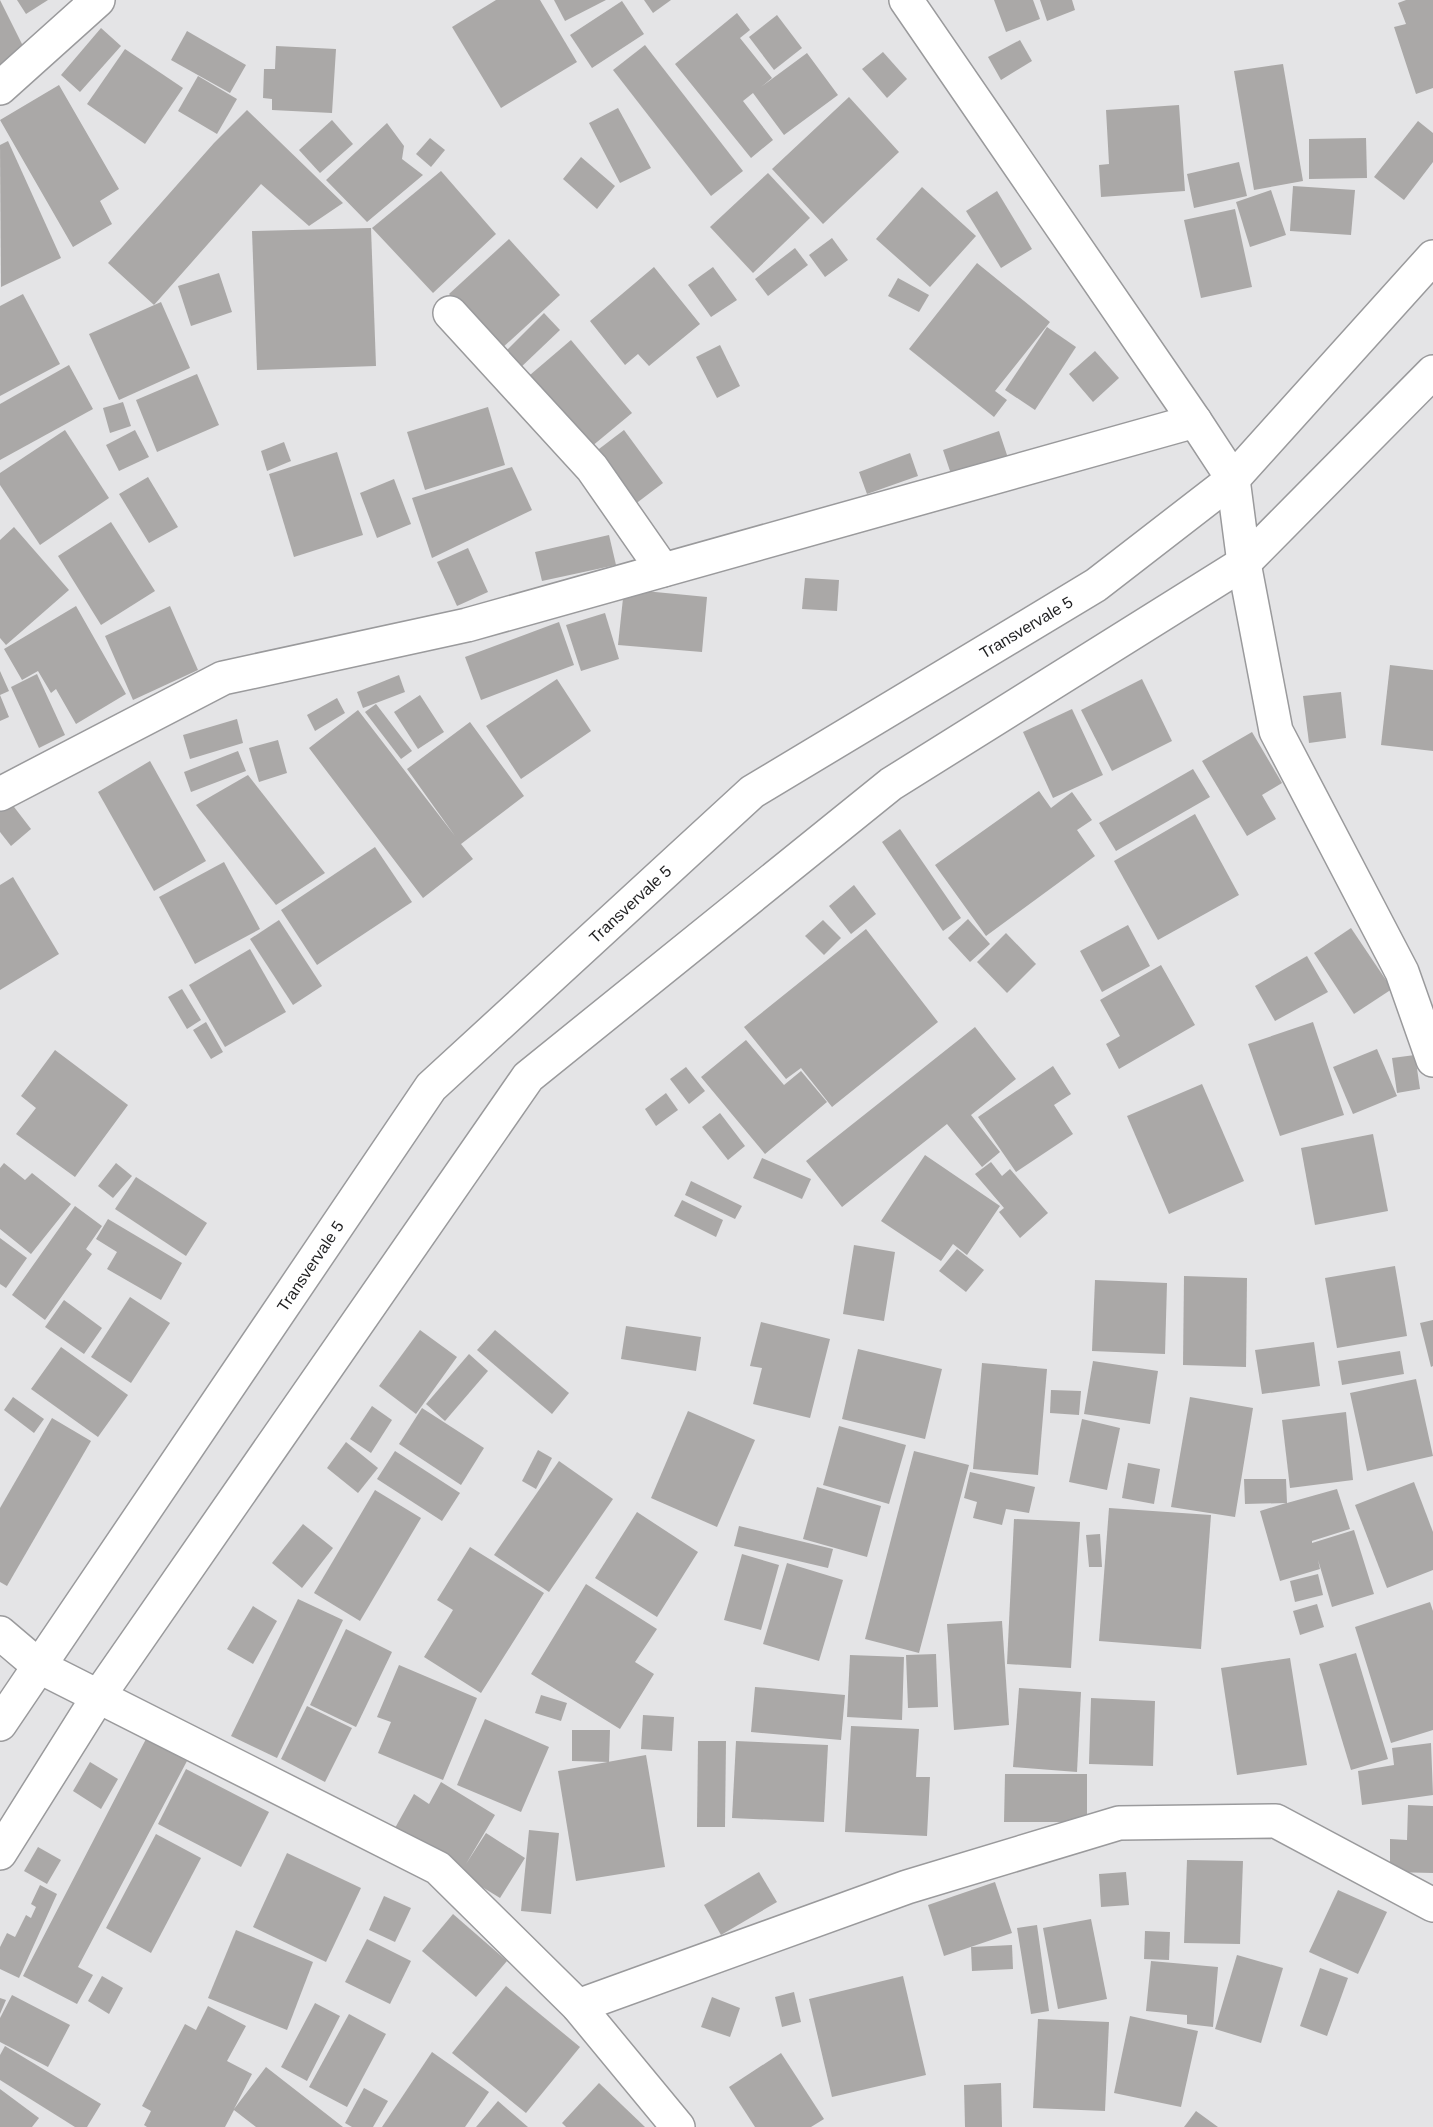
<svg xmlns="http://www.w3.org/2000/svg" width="1433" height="2127" viewBox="0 0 1433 2127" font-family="Arial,sans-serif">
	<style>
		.building { fill: #aaa8a7 }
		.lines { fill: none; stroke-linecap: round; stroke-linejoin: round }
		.minor-casing { stroke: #9a9a9c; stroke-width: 36 }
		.major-casing { stroke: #9a9a9c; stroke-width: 36 }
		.minor { stroke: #fff; stroke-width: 33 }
		.major { stroke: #fff; stroke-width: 33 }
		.labels { text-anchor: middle; stroke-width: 6; stroke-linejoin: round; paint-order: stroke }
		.street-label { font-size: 16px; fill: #1f1f20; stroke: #fff }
	</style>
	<rect width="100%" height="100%" fill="#e4e4e6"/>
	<g class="building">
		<polygon points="0,0 27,54 0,67"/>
		<polygon points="17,0 48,0 26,14"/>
		<polygon points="496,0 540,0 577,62 501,108 452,27"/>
		<polygon points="554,0 606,0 565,21"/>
		<polygon points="644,0 671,0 653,13"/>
		<polygon points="994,0 1033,0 1040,19 1006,32"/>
		<polygon points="1040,0 1072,0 1075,10 1047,21"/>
		<polygon points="1406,0 1433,0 1433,88 1416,94 1394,27 1406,24 1398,3"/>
		<polygon points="622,1 644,34 592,68 570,35"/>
		<polygon points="737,13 750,30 740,38 772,78 761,87 807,53 838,95 784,135 753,93 743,101 773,140 751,158 675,64"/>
		<polygon points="777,15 802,48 774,70 749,37"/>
		<polygon points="101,28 121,46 80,92 61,75"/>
		<polygon points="187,31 246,65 230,93 171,60"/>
		<polygon points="1020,40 1032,61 1001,80 988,57"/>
		<polygon points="645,45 743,171 711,196 613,70"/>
		<polygon points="276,46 336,49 332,113 272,110 272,99 263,98 264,69 275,69"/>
		<polygon points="125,49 183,88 145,144 87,104"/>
		<polygon points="883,52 907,79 887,98 862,69"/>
		<polygon points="1283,64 1303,181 1254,190 1234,71"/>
		<polygon points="198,76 237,99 217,134 178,111"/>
		<polygon points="59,85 119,189 100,201 112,224 73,247 0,120"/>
		<polygon points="849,97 899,152 823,224 772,169"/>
		<polygon points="1179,105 1185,191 1101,197 1099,165 1109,164 1106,110"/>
		<polygon points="618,108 651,168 620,183 589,123"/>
		<polygon points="247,110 343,203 309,226 261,184 154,305 108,263 214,143"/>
		<polygon points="332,120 353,144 320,173 299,150"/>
		<polygon points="1418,121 1433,133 1433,162 1404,200 1374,177"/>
		<polygon points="387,123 404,146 402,159 423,175 367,222 326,180"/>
		<polygon points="430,138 445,150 431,167 416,154"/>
		<polygon points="1366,138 1367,178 1309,179 1309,139"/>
		<polygon points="8,141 61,258 1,287 0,145"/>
		<polygon points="581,157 615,186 597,209 563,179"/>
		<polygon points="1239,162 1247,196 1194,208 1187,174"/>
		<polygon points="441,171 496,234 433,293 372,228"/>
		<polygon points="768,173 810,218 753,273 710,227"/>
		<polygon points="1293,186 1355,190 1351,235 1290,231"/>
		<polygon points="922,187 976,236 930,287 876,239"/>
		<polygon points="1271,190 1286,235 1250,247 1236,202"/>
		<polygon points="997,191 1032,249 1001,268 966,211"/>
		<polygon points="1235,209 1252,287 1201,298 1184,220"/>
		<polygon points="371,228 376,366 257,370 252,231"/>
		<polygon points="832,238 848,260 825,277 809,255"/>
		<polygon points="509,239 560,295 500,350 449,294"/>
		<polygon points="795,248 808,265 768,296 755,279"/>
		<polygon points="977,263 1050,322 995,391 1007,400 994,417 909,349"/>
		<polygon points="654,267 700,324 649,366 638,354 625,365 590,321"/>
		<polygon points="713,267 737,300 711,317 688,285"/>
		<polygon points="219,273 232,312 191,326 178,286"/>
		<polygon points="898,278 929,295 919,312 888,296"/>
		<polygon points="23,294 60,364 0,396 0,306"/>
		<polygon points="161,302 190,368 119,400 89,334"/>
		<polygon points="544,313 560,330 518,370 503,354"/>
		<polygon points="1047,327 1076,347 1035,410 1005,390"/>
		<polygon points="571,340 632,413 591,447 530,375"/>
		<polygon points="720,345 740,386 717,398 696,357"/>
		<polygon points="1095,351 1119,378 1093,402 1069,374"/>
		<polygon points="69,365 93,409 0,460 0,404"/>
		<polygon points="197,374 219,425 157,452 136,400"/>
		<polygon points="123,402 131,426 110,433 103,408"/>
		<polygon points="488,407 505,465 425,490 407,432"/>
		<polygon points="65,430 109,498 40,545 0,485 0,473"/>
		<polygon points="135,430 149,457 119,471 106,445"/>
		<polygon points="624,430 663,483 634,505 595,452"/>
		<polygon points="999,431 1011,467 955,486 943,450"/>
		<polygon points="284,442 291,461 267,471 261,451"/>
		<polygon points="337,452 363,535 294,557 269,474"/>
		<polygon points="910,453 918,476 867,494 859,472"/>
		<polygon points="512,467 532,510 432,558 412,498"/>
		<polygon points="148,477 178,527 149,543 119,494"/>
		<polygon points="394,479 411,524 377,538 360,493"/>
		<polygon points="111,522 155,591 101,625 58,556"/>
		<polygon points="14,527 69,590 6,645 0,638 0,540"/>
		<polygon points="609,535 616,565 542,581 535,552"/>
		<polygon points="468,548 488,592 457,606 437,562"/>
		<polygon points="805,578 839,580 837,611 802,609"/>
		<polygon points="624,589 707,597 702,652 618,645"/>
		<polygon points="76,606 126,694 76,724 56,689 51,693 38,671 22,680 4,649"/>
		<polygon points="170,606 198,670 133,700 105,636"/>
		<polygon points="605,613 619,659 581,671 566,625"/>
		<polygon points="559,622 574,665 481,700 465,657"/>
		<polygon points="1390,665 1433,670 1433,751 1381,745"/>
		<polygon points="0,671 9,691 0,695 9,717 0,721"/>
		<polygon points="37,674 65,735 39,748 11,687"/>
		<polygon points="399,675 405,692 363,708 357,692"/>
		<polygon points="557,679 591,731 521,779 486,726"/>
		<polygon points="1142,679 1172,741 1112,771 1081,710"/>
		<polygon points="1341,692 1346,738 1309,743 1303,696"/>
		<polygon points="420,695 444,732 418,749 394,712"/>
		<polygon points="337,698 345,713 315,731 307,715"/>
		<polygon points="376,704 412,751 401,759 365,712"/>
		<polygon points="1072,709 1103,775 1053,798 1023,732"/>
		<polygon points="358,710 455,836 407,769 470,722 524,796 461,844 473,859 423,898 309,748"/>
		<polygon points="237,719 243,743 190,759 183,735"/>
		<polygon points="1252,732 1282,783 1262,795 1276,819 1247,836 1202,761"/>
		<polygon points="278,740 287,773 259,782 249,748"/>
		<polygon points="238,751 246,771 191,792 184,772"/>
		<polygon points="150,761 206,861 154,891 98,792"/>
		<polygon points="1193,769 1210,797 1116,851 1099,823"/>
		<polygon points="248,775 325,873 276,905 196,805"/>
		<polygon points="1039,791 1051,808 1072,792 1092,820 1077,830 1095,856 986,936 935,865"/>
		<polygon points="11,803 31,829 11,846 0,832 0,811"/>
		<polygon points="1195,814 1239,895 1158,940 1114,861"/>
		<polygon points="900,829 961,918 943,931 882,842"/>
		<polygon points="375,847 412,902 317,965 281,910"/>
		<polygon points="224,862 260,929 195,964 159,897"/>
		<polygon points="13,877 59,954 0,990 0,885"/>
		<polygon points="854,885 876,914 851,934 829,906"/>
		<polygon points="968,919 990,944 970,962 948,938"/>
		<polygon points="279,920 322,986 293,1005 250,939"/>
		<polygon points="823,920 841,938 824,955 805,936"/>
		<polygon points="1128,925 1150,966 1102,992 1080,951"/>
		<polygon points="1351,928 1392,989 1354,1014 1314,953"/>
		<polygon points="866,929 938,1022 832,1107 801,1068 786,1079 744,1027"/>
		<polygon points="1006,933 1036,964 1007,993 977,962"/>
		<polygon points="250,949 286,1012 225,1047 189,985"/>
		<polygon points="1307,956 1328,992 1275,1021 1255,986"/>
		<polygon points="1161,965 1195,1025 1119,1069 1106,1044 1120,1036 1100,1000"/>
		<polygon points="182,989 201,1020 187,1029 168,997"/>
		<polygon points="206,1022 223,1052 211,1059 193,1030"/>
		<polygon points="1313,1022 1344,1115 1280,1136 1248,1044"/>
		<polygon points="975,1027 1016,1079 971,1115 1000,1152 982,1167 947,1124 842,1207 806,1161"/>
		<polygon points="746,1040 784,1085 801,1071 827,1102 765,1154 701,1077"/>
		<polygon points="1377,1049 1397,1096 1353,1114 1333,1067"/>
		<polygon points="55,1050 128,1105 75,1177 16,1134 36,1108 21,1096"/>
		<polygon points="1415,1055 1420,1089 1397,1093 1392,1058"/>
		<polygon points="1053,1066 1071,1094 1054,1105 1073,1134 1016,1172 978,1117"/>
		<polygon points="686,1067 705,1091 689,1104 670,1079"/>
		<polygon points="1202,1084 1244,1181 1169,1214 1127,1116"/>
		<polygon points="666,1093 678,1110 656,1126 645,1109"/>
		<polygon points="720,1113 745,1146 728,1160 702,1127"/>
		<polygon points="1373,1134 1388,1211 1315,1225 1301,1148"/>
		<polygon points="925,1155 1000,1206 967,1255 953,1244 941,1261 881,1221"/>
		<polygon points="762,1158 811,1179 802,1199 753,1178"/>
		<polygon points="991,1162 1002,1176 1010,1169 1048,1213 1020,1238 999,1212 1004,1208 975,1174"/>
		<polygon points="4,1163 25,1180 32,1173 71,1204 31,1254 0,1229 0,1168"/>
		<polygon points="116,1163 132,1176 113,1198 98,1186"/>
		<polygon points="136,1177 207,1223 186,1256 115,1209"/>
		<polygon points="691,1181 742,1206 735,1219 685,1195"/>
		<polygon points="682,1200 723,1220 716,1237 674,1216"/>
		<polygon points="75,1206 102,1226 86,1249 92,1254 45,1320 12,1295"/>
		<polygon points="108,1219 182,1263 161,1300 107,1269 117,1252 96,1239"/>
		<polygon points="0,1238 27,1258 6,1288 0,1284"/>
		<polygon points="854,1245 895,1252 884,1321 843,1314"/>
		<polygon points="957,1249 984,1270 966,1292 939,1271"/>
		<polygon points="1395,1266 1407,1336 1337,1348 1325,1278"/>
		<polygon points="1184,1276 1247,1278 1246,1367 1183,1365"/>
		<polygon points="1095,1280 1167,1283 1165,1354 1092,1351"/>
		<polygon points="130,1297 170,1323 131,1383 91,1357"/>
		<polygon points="64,1300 102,1328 84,1354 45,1327"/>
		<polygon points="1433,1320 1433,1366 1431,1367 1420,1323"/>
		<polygon points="761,1322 830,1339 810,1418 753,1404 762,1368 750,1366"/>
		<polygon points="626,1326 701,1337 696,1371 621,1359"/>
		<polygon points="420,1330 457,1357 416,1414 379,1386"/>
		<polygon points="495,1330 569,1393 552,1414 477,1350"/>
		<polygon points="1314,1342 1320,1386 1262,1394 1255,1350"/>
		<polygon points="61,1347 128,1395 98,1437 31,1389"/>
		<polygon points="858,1349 942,1369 925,1439 842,1419"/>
		<polygon points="1400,1351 1404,1374 1342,1385 1338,1361"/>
		<polygon points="469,1354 488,1371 445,1421 426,1404"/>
		<polygon points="1093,1361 1158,1371 1150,1424 1084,1414"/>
		<polygon points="982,1363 1047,1369 1038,1475 973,1469"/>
		<polygon points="1416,1379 1433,1456 1367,1471 1350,1393"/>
		<polygon points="1051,1390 1081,1391 1079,1415 1050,1413"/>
		<polygon points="13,1397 44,1419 34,1433 4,1410"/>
		<polygon points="1190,1397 1253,1408 1235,1517 1171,1507"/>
		<polygon points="372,1406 392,1420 371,1453 350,1439"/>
		<polygon points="422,1408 484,1448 461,1485 399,1444"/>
		<polygon points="688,1411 755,1440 717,1527 651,1498"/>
		<polygon points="1346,1412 1353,1480 1290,1488 1282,1420"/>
		<polygon points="52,1418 91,1441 7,1586 0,1582 0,1508"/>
		<polygon points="1082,1419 1120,1428 1107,1490 1069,1482"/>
		<polygon points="839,1426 906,1445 889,1504 823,1485"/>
		<polygon points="346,1442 378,1468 358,1493 327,1468"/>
		<polygon points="538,1450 552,1458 536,1489 522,1481"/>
		<polygon points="395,1451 460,1493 442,1521 377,1479"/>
		<polygon points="914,1451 969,1465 919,1653 865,1639"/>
		<polygon points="559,1461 613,1499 549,1592 494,1555"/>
		<polygon points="1128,1463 1160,1469 1154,1504 1122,1498"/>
		<polygon points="970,1472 1035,1487 1029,1513 1006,1509 1002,1525 973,1518 977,1502 964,1498"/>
		<polygon points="1244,1479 1286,1479 1287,1503 1337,1489 1350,1529 1312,1541 1312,1543 1354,1530 1374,1594 1332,1607 1318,1560 1320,1569 1280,1581 1260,1511 1286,1503 1245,1504"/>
		<polygon points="1414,1482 1433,1532 1433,1570 1387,1588 1355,1505"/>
		<polygon points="817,1487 881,1506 867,1557 803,1539"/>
		<polygon points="375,1490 421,1518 360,1621 314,1593"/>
		<polygon points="1109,1508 1211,1515 1201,1649 1099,1641"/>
		<polygon points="637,1512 698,1552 657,1617 595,1578"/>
		<polygon points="1014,1519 1080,1522 1071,1668 1007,1664"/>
		<polygon points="303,1524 333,1548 302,1588 272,1563"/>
		<polygon points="739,1526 833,1549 828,1568 734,1546"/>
		<polygon points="1100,1534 1102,1567 1089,1567 1086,1535"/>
		<polygon points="470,1547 544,1593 481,1693 424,1657 453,1610 437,1600"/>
		<polygon points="742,1554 779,1565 761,1630 724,1620"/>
		<polygon points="787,1563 843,1580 819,1661 763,1644"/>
		<polygon points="1318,1574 1323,1595 1295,1602 1290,1581"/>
		<polygon points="586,1584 657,1629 635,1662 654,1674 620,1729 531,1674"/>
		<polygon points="298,1599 343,1620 277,1758 231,1736"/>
		<polygon points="1430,1602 1433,1611 1433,1730 1391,1743 1355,1627"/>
		<polygon points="1317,1604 1324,1627 1300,1635 1293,1611"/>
		<polygon points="253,1606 277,1621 253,1664 227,1649"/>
		<polygon points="1002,1621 1009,1725 954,1730 947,1624"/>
		<polygon points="346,1629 392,1652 356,1727 310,1705"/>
		<polygon points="1356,1653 1388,1759 1351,1770 1319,1664"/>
		<polygon points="936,1654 938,1707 908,1708 906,1655"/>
		<polygon points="850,1655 904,1657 902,1720 847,1717"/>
		<polygon points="1290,1658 1307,1765 1237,1775 1221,1668"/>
		<polygon points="399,1665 477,1698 443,1780 378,1753 391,1722 377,1717"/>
		<polygon points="755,1687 845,1695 841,1740 751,1732"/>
		<polygon points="1019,1688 1081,1692 1077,1772 1013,1767"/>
		<polygon points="541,1695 567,1703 561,1721 535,1713"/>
		<polygon points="1091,1698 1155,1701 1153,1766 1089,1764"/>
		<polygon points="307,1706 352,1728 325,1782 281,1759"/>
		<polygon points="643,1715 674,1717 672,1751 641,1749"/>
		<polygon points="485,1719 549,1747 521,1812 457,1785"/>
		<polygon points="851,1726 919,1729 916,1777 930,1777 927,1836 845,1832"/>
		<polygon points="572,1730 610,1730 609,1762 572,1761"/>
		<polygon points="146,1739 187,1761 78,1967 93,1975 77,2004 23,1976"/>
		<polygon points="698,1741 726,1741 725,1827 697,1827"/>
		<polygon points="736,1741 828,1745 824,1822 732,1818"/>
		<polygon points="1431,1743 1433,1795 1362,1805 1358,1771 1394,1765 1392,1748"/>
		<polygon points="646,1755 665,1867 576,1881 558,1771"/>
		<polygon points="90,1762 118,1779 101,1809 73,1791"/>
		<polygon points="186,1769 269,1812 241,1867 158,1824"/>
		<polygon points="1005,1774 1087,1774 1087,1822 1004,1822"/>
		<polygon points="441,1782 495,1815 466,1864 486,1833 525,1858 500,1898 461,1874 464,1869 395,1828 414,1794 429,1804"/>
		<polygon points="1408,1805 1433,1806 1433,1873 1390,1872 1390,1839 1407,1840"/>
		<polygon points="529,1830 559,1833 551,1914 521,1911"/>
		<polygon points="156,1834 201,1858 151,1953 106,1928"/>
		<polygon points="38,1847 61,1860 47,1884 24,1871"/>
		<polygon points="287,1853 361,1888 326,1962 253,1927"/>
		<polygon points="1187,1860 1243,1861 1240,1944 1184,1943"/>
		<polygon points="759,1872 777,1902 721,1935 704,1905"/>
		<polygon points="1126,1872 1129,1905 1101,1907 1099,1874"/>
		<polygon points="995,1882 1012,1933 944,1956 928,1905"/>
		<polygon points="40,1885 57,1894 19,1978 0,1969 0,1947 7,1933 15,1937 26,1915 31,1918 36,1907 31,1904"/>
		<polygon points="1338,1890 1387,1912 1358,1974 1309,1952"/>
		<polygon points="384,1896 411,1908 395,1942 369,1930"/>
		<polygon points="453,1914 507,1961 476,1997 422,1951"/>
		<polygon points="1091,1919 1107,1999 1058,2009 1043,1928"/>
		<polygon points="1037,1925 1049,2011 1031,2014 1017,1928"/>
		<polygon points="236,1930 313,1962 287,2030 208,1998"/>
		<polygon points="1145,1931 1170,1932 1169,1960 1144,1959"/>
		<polygon points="367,1939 411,1961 390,2004 345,1982"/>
		<polygon points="1012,1945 1013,1969 972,1971 971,1947"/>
		<polygon points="1237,1955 1283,1968 1261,2043 1215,2029"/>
		<polygon points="1151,1961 1218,1967 1213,2027 1187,2024 1187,2015 1146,2011"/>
		<polygon points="1320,1968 1348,1978 1327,2036 1300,2026"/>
		<polygon points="102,1976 123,1988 109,2014 88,2001"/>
		<polygon points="903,1976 926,2075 832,2097 809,1999"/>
		<polygon points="506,1986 580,2047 526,2113 452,2053"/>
		<polygon points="794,1992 801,2022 782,2027 775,1997"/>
		<polygon points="12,1995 70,2025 48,2067 0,2042 0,2018"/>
		<polygon points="712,1997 740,2008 730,2037 701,2027"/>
		<polygon points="0,1998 6,2000 0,2014"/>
		<polygon points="315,2003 340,2016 307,2081 281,2067"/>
		<polygon points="208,2006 246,2026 227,2061 252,2074 234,2109 266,2067 343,2127 256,2127 234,2110 225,2127 147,2127 144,2125 151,2111 142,2106 185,2024 196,2030"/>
		<polygon points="349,2014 386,2034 347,2107 309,2087"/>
		<polygon points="1130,2016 1198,2031 1181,2107 1114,2093"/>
		<polygon points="1038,2019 1109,2022 1105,2111 1033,2108"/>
		<polygon points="5,2046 101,2104 87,2127 75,2127 0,2080 0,2055"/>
		<polygon points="432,2052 489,2092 465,2127 382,2127"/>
		<polygon points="781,2053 824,2119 811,2127 755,2127 729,2087"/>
		<polygon points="599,2083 645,2127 566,2127 562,2123"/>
		<polygon points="1001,2083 1002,2127 965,2127 964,2085"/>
		<polygon points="364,2088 388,2101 373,2127 352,2127 345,2123"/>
		<polygon points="0,2089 39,2118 32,2127 0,2127"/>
		<polygon points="498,2101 528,2127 476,2127"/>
		<polygon points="1196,2111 1218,2127 1184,2127"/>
	</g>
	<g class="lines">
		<g class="minor-casing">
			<g id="minor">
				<polyline points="906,0 1195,421 1233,479 1244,563 1276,731 1402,972 1433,1060"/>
				<polyline points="0,88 98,0"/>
				<polyline points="450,313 592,468 663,570"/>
				<polyline points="0,794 223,678 467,625 1195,421"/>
				<polyline points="0,1633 40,1667 438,1868 578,2006 678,2127"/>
				<polyline points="0,1853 98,1697 528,1077 891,784 1244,563 1433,372"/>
				<polyline points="578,2006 907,1887 1119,1823 1276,1821 1433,1905"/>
			</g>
		</g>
		<g class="major-casing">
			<polyline id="major" points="0,1724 431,1087 752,792 1096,585 1233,479 1433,257"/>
		</g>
		<use href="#minor" class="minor"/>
		<use href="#major" class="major"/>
	</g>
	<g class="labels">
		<g class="street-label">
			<text transform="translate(1026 627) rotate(-31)" y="6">Transvervale 5</text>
			<text transform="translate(630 904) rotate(-43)" y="6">Transvervale 5</text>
			<text transform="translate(310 1266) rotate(-56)" y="6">Transvervale 5</text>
		</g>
	</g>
</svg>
